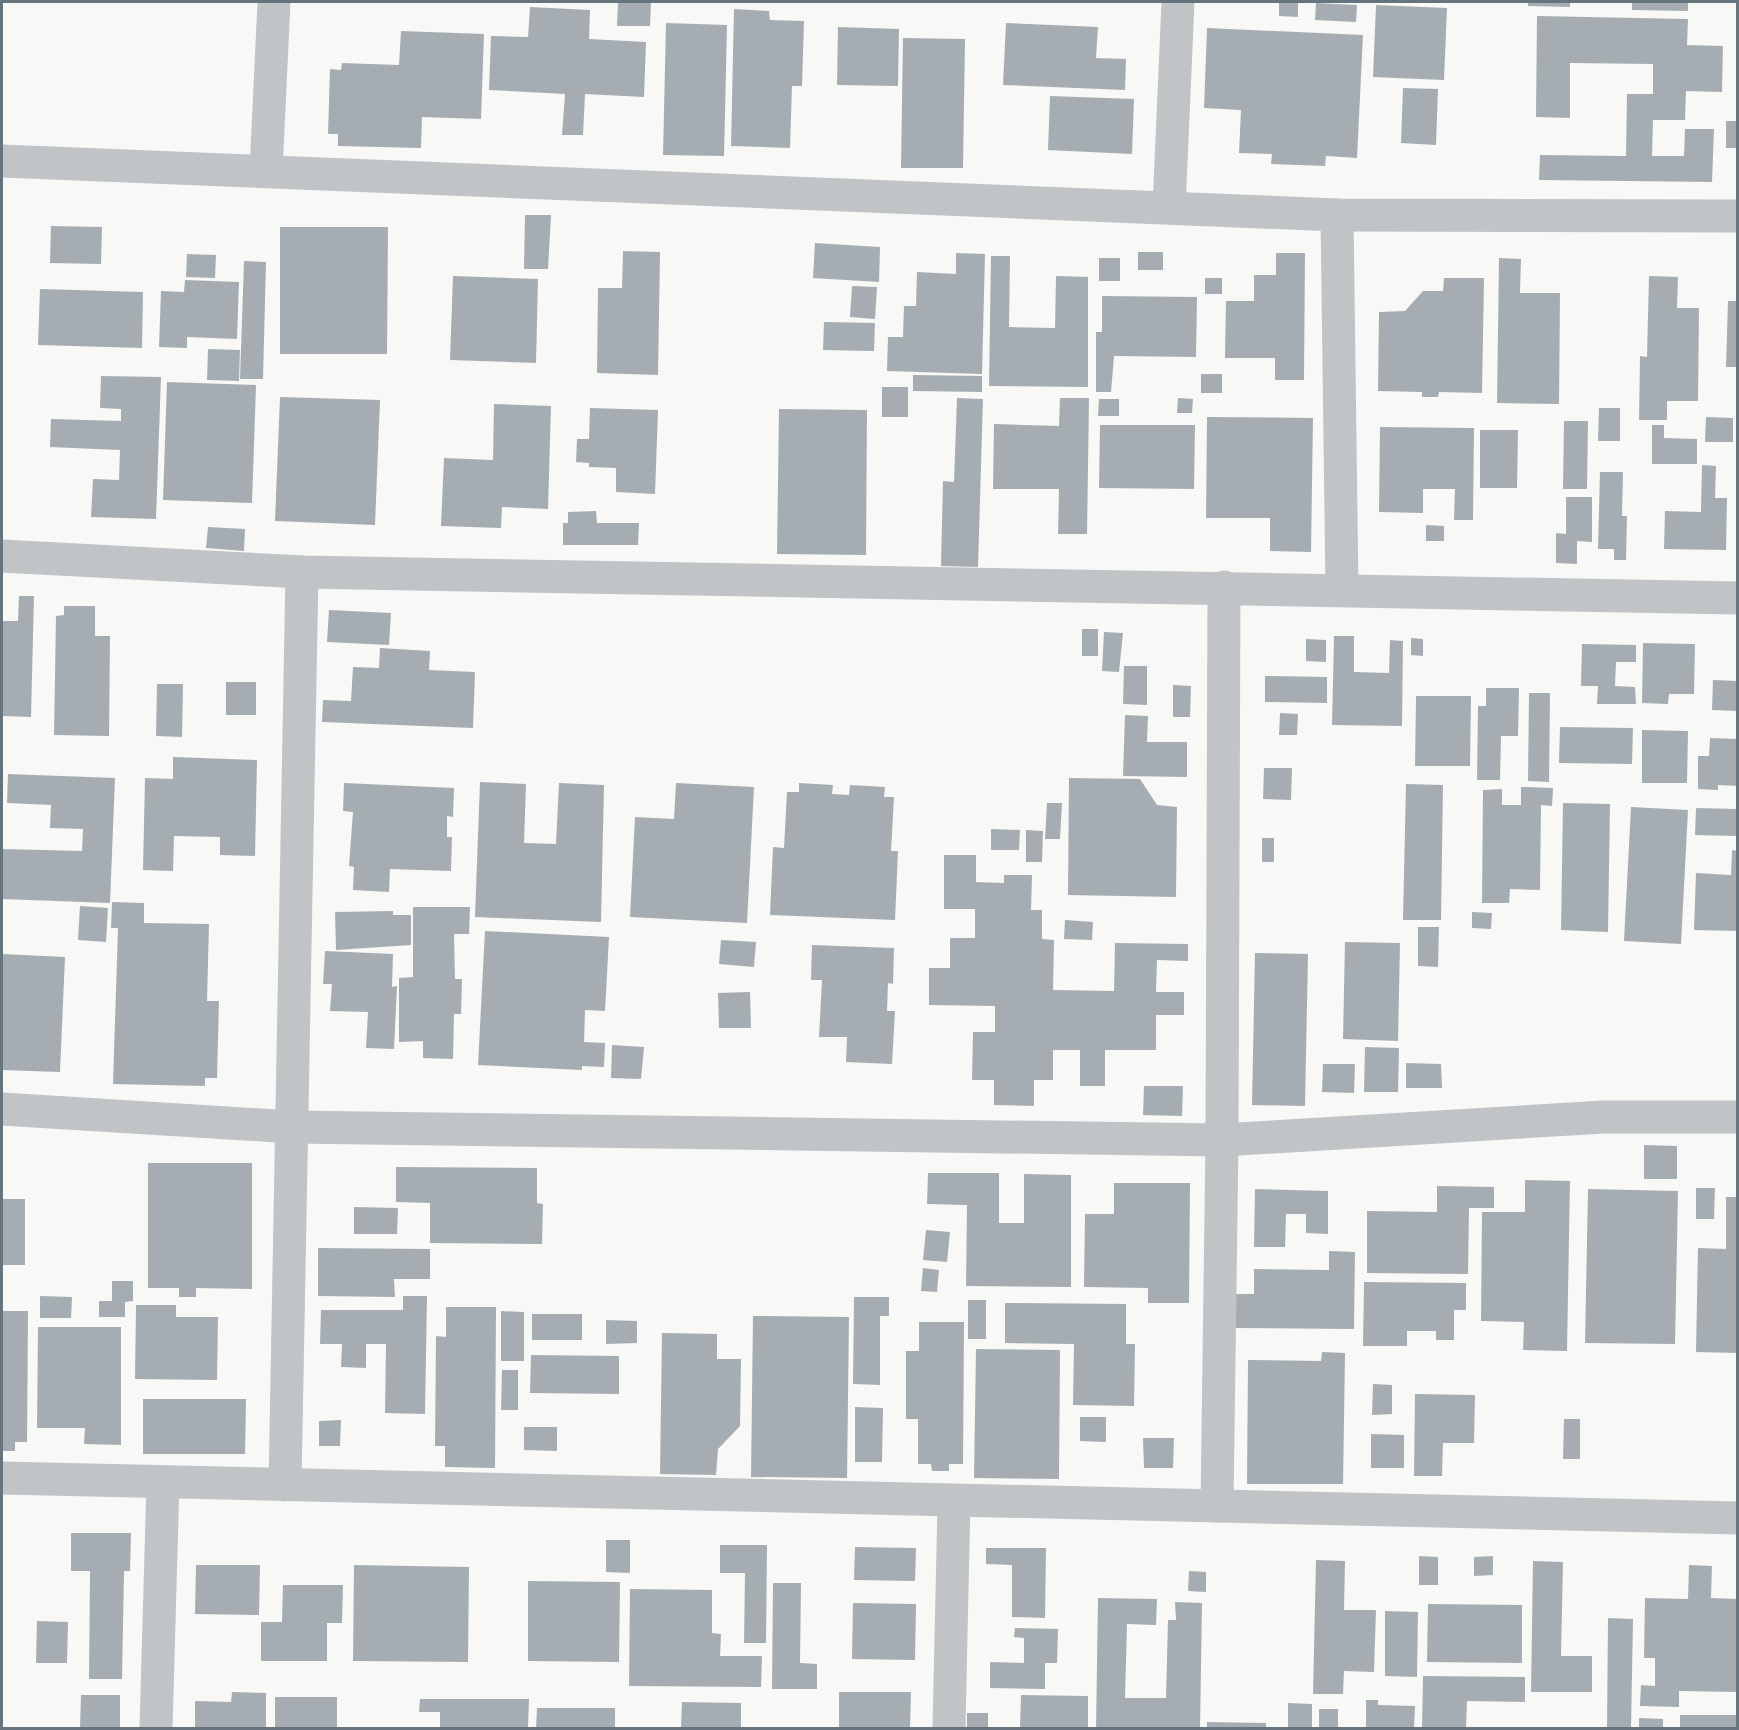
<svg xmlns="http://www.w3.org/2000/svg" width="1739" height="1730" viewBox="0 0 1739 1730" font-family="'IBM Plex Sans',sans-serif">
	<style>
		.building { fill: #a6adb2 }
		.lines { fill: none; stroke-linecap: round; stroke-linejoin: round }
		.minor { stroke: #c0c4c7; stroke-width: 33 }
	</style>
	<rect width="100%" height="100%" fill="#f8f8f6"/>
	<g class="building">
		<polygon points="618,2 651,2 650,26 617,26"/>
		<polygon points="1279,2 1298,2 1298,17 1279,16"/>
		<polygon points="1528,2 1570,2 1570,7 1528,6"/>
		<polygon points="1632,2 1688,2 1688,11 1632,10"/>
		<polygon points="1316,3 1357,5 1356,22 1315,20"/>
		<polygon points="1376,5 1447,8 1444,80 1373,77"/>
		<polygon points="530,7 590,10 589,39 646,42 644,97 585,94 583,135 562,135 565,94 489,90 491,36 528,37"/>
		<polygon points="734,9 769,11 770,20 804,21 802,86 792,86 790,148 731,146"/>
		<polygon points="1537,16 1688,19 1687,45 1723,46 1722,92 1686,91 1685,120 1653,120 1652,156 1684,156 1685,129 1714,129 1712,182 1539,180 1540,155 1626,156 1627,94 1653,94 1653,64 1570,63 1570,118 1536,117"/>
		<polygon points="666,23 727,25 724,156 663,155"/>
		<polygon points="1006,23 1098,27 1096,58 1126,59 1125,90 1003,85"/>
		<polygon points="838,27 899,29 898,86 837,85"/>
		<polygon points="1207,28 1363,35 1357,158 1326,156 1325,166 1271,164 1272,154 1239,153 1241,110 1204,108"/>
		<polygon points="401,31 484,34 481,119 422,117 421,148 338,146 338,134 328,134 330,69 341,70 342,63 399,65"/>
		<polygon points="903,38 965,39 963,168 901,168"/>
		<polygon points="1403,88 1438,89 1436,145 1401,143"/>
		<polygon points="1050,96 1134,99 1132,154 1048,150"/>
		<rect x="1726" y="121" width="12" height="27"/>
		<polygon points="525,215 551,215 548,269 524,269"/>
		<polygon points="51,226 102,227 101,264 50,263"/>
		<polygon points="280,227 388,227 387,354 280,354"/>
		<polygon points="815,243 880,247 879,282 813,278"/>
		<polygon points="623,251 660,252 658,375 597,373 598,288 622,288"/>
		<rect x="1138" y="252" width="25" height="18"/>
		<polygon points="956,253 985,254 982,374 887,371 888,337 903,337 904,306 916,306 917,272 956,274"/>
		<polygon points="1276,253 1305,253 1304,380 1275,380 1275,358 1225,358 1226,301 1254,301 1254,275 1276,275"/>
		<polygon points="187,254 216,255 215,278 186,277"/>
		<polygon points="991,256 1010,256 1009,327 1055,328 1056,276 1088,277 1088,387 989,386"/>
		<rect x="1099" y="258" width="21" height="23"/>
		<polygon points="1499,258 1521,259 1520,293 1560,293 1559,404 1497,403"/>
		<polygon points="244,261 266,262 263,379 240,379"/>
		<polygon points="453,276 538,279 536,363 450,360"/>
		<polygon points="1649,276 1678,277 1677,308 1699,308 1698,401 1667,401 1667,420 1639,420 1640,356 1647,357"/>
		<rect x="1205" y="278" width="17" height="16"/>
		<polygon points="1444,278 1484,278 1482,393 1439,392 1438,397 1422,397 1422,392 1378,391 1379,312 1405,311 1423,291 1443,291"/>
		<polygon points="185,280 239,282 237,339 187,337 187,348 159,347 161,291 184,292"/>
		<polygon points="852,286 877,287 875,319 850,317"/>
		<polygon points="40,289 143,292 142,348 38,345"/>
		<polygon points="1102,296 1197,297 1196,357 1114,356 1111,392 1096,392 1096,332 1102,332"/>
		<polygon points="1728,301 1738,301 1738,367 1726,367"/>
		<polygon points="824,322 875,323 874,351 823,350"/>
		<polygon points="208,349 240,350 239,381 207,380"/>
		<rect x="1201" y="374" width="21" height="19"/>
		<polygon points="913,375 982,376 982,392 913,391"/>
		<polygon points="101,376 161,377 156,519 91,517 93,479 119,480 120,450 50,447 51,419 121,421 121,409 100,408"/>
		<polygon points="167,382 256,385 252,503 163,500"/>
		<rect x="882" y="387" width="26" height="30"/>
		<polygon points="280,397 380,400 375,525 275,521"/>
		<polygon points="957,398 983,399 978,567 941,566 943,481 954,482"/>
		<polygon points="1060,398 1089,398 1087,534 1058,534 1059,489 993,489 994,424 1059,426"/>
		<polygon points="1178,398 1193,399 1192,413 1177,413"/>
		<polygon points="1099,399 1119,399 1119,416 1098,416"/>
		<polygon points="494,404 551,406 548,509 502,507 501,528 441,526 444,458 493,460"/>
		<polygon points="590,408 658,410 655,494 616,492 616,468 589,467 589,463 576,462 577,439 589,439"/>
		<polygon points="1599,408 1620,408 1620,441 1598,441"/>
		<polygon points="779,409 867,410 866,555 777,554"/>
		<polygon points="1207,417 1313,418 1311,552 1270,551 1270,518 1206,518"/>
		<polygon points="1706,417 1733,418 1733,442 1705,442"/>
		<polygon points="1564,421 1588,421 1587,489 1563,489"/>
		<polygon points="1100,425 1195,425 1194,489 1099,488"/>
		<polygon points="1652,425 1664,425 1664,438 1697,439 1697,464 1652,464"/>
		<polygon points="1380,427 1474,428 1473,520 1454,520 1455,489 1423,489 1423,513 1379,512"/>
		<polygon points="1480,430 1518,430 1517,488 1480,488"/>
		<polygon points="1702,465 1716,466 1715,498 1727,498 1726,550 1664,549 1665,511 1701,512"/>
		<polygon points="1600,472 1623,472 1622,516 1627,516 1626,560 1614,560 1614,549 1598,549"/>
		<polygon points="1566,497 1592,497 1592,542 1577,541 1577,564 1556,563 1556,533 1566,534"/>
		<polygon points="596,511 597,523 639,523 638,545 563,545 563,523 568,523 568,512"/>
		<polygon points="1426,525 1444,526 1444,541 1426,541"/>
		<polygon points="208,527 245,529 244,551 206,548"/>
		<polygon points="19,596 34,596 31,717 2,716 2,621 18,621"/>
		<polygon points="64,606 95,606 95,636 110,636 109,736 54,735 56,616 64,615"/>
		<polygon points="329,610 391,613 389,645 327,642"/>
		<rect x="1082" y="629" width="16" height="27"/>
		<polygon points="1104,632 1123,633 1119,672 1102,671"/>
		<polygon points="1334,636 1354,636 1354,672 1389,673 1390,640 1403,641 1402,726 1332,725"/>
		<polygon points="1411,638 1423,639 1423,656 1411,655"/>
		<polygon points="1306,639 1326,640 1326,662 1306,661"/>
		<polygon points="1643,643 1695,644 1694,694 1669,694 1668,704 1642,703"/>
		<polygon points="1582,644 1636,645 1636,662 1616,662 1615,686 1635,687 1636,704 1597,704 1598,686 1581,686"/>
		<polygon points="380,648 430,651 429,670 475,672 473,728 322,722 323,700 351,701 353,667 379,668"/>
		<polygon points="1124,666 1147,666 1147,705 1123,704"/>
		<polygon points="1265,676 1327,677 1327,703 1265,702"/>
		<polygon points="1713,680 1738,681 1738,711 1712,710"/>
		<rect x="226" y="682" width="30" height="33"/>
		<polygon points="157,684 183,684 182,737 156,736"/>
		<polygon points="1173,685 1191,686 1190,717 1173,717"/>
		<polygon points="1486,688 1519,688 1518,736 1501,736 1500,780 1477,780 1478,706 1486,706"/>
		<polygon points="1529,693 1550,693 1549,782 1528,781"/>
		<polygon points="1416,696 1471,696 1470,766 1415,766"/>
		<polygon points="1280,713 1298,714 1297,735 1279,735"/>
		<polygon points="1125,715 1148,716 1147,742 1187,742 1187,777 1123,776"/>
		<polygon points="1560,727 1633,728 1632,764 1559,763"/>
		<polygon points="1642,730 1688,731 1687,783 1642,783"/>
		<polygon points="1710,738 1738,739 1738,786 1718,785 1718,790 1698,789 1698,756 1709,756"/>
		<polygon points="173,757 257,760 255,856 220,855 220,837 174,836 173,871 143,870 145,778 173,779"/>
		<polygon points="1264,768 1292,768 1291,800 1263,799"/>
		<polygon points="8,774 115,778 110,903 2,899 2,849 82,851 83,829 50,828 51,805 7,803"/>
		<polygon points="1069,778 1140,779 1157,805 1177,807 1176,897 1068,895"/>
		<polygon points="480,782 526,784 524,843 556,844 559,783 604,785 601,922 475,917"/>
		<polygon points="344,783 454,788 453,817 447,816 447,837 452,837 451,871 390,869 389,892 353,890 354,867 349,866 353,812 343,811"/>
		<polygon points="676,783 754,787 747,923 630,917 635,817 674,819"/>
		<polygon points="799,783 833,785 832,794 849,795 850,785 885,787 884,797 894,797 891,851 898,851 895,920 770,915 773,847 784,848 787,792 799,792"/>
		<polygon points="1406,784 1443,785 1441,920 1403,920"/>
		<polygon points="1521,787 1553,788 1552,806 1541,805 1540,890 1510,889 1509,903 1482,903 1483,790 1502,789 1502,805 1521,805"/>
		<polygon points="1047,803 1062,803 1060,839 1045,839"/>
		<polygon points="1563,803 1610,804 1608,932 1561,930"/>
		<polygon points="1631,807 1688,810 1681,944 1624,941"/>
		<polygon points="1696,808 1737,809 1736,836 1695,835"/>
		<polygon points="991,829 1020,830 1019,850 991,850"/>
		<polygon points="1026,830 1043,831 1042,862 1026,862"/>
		<rect x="1262" y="838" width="12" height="24"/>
		<polygon points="1732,850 1738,851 1738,931 1694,930 1696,873 1731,875"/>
		<polygon points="944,855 976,855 976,882 1004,883 1004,875 1032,875 1031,910 1042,910 1042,939 1054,940 1053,990 1114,991 1115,943 1188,944 1188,961 1157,960 1156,992 1184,992 1184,1015 1156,1015 1156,1050 1105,1050 1105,1086 1080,1086 1080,1050 1053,1050 1053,1080 1034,1080 1034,1106 994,1105 994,1080 972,1080 973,1032 995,1032 995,1006 929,1005 929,968 950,968 950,938 975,938 975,909 944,909"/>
		<polygon points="112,902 144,903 144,923 209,924 207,1001 219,1001 217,1078 205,1078 205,1086 113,1084 118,928 111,928"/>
		<polygon points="80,906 108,908 106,942 78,940"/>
		<polygon points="413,907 470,907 469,934 454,934 455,979 462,979 461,1014 454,1014 453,1059 423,1058 423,1041 399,1042 399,978 413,977"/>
		<polygon points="393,911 393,915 411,915 411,945 336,950 335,912"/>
		<polygon points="1472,912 1492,913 1491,929 1472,928"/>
		<polygon points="1065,920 1093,922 1092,940 1064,939"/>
		<polygon points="1418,927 1439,927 1438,967 1418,966"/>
		<polygon points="485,931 609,937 605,1011 585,1010 584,1042 605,1043 604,1067 582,1066 582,1070 478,1065"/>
		<polygon points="721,940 756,942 754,967 719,964"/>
		<polygon points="1345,942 1400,943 1398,1041 1343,1039"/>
		<polygon points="812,945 894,948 893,984 888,983 887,1011 895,1011 892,1064 846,1062 847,1037 819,1037 822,980 811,980"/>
		<polygon points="325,951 393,954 392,987 397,986 394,1049 366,1048 368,1012 330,1011 332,984 323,984"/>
		<polygon points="1255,953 1308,954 1305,1106 1252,1105"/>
		<polygon points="2,954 65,957 60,1072 2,1070"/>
		<polygon points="750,992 751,1028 719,1028 718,993"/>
		<polygon points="612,1045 644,1047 641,1079 611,1078"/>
		<polygon points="1365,1047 1399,1048 1398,1092 1364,1092"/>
		<polygon points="1406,1063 1441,1064 1442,1088 1406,1088"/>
		<polygon points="1323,1064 1355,1064 1354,1093 1322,1092"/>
		<polygon points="1144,1086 1183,1086 1182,1116 1143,1115"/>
		<polygon points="1644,1145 1677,1146 1677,1179 1644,1179"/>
		<polygon points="148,1163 252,1163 252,1289 196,1288 196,1297 179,1297 179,1288 148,1288"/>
		<polygon points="396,1167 537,1168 537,1203 543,1204 542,1244 430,1243 430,1203 396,1202"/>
		<polygon points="928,1173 999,1173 999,1223 1024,1223 1024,1174 1071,1175 1071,1287 966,1286 967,1205 927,1204"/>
		<polygon points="1525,1180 1570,1181 1567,1351 1523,1350 1524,1322 1481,1321 1482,1212 1525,1212"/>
		<polygon points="1114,1183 1190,1183 1189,1303 1148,1303 1148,1288 1084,1287 1085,1214 1114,1214"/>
		<polygon points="1437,1186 1494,1187 1494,1208 1469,1208 1468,1274 1367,1273 1367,1211 1437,1212"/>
		<polygon points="1696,1188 1715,1188 1714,1219 1696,1219"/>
		<polygon points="1255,1189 1328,1191 1328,1234 1306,1233 1306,1214 1286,1214 1285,1247 1254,1247"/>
		<polygon points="1588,1189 1678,1191 1675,1344 1585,1343"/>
		<polygon points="1726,1197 1738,1197 1738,1353 1696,1352 1698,1248 1726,1249"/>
		<rect x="2" y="1199" width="23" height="66"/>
		<polygon points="354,1207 398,1208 397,1234 354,1234"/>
		<polygon points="926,1230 950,1232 947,1262 923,1260"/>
		<polygon points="318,1248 430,1249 430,1279 394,1279 395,1297 318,1296"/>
		<polygon points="1329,1251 1355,1252 1354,1329 1234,1328 1235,1294 1254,1294 1254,1269 1329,1270"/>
		<polygon points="923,1268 939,1270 937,1292 921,1291"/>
		<polygon points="112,1281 133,1281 133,1301 125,1302 125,1317 99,1317 99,1301 112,1301"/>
		<polygon points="1364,1282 1466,1283 1466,1310 1454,1310 1454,1340 1436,1340 1436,1331 1407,1331 1407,1346 1363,1346"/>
		<polygon points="40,1296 72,1297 71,1318 40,1318"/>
		<polygon points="403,1296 427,1296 425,1414 385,1413 386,1344 366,1344 366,1368 341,1367 342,1344 320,1344 321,1310 403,1310"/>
		<polygon points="854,1297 889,1297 889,1316 880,1316 880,1385 853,1384"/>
		<rect x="968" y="1300" width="18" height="39"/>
		<polygon points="1005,1303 1126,1304 1126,1344 1135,1344 1134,1406 1073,1405 1074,1344 1005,1343"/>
		<polygon points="136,1305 176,1305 176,1317 218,1317 217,1380 135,1379"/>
		<polygon points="446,1307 496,1307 495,1468 445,1467 445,1446 435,1446 436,1336 446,1337"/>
		<polygon points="2,1311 28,1311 27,1442 15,1442 15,1451 2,1451"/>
		<polygon points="501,1311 524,1312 524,1361 501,1361"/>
		<rect x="532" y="1314" width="50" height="26"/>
		<polygon points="753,1316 849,1317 847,1478 751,1477"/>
		<polygon points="606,1320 637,1321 637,1343 606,1344"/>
		<polygon points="919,1322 964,1322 963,1464 949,1464 949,1471 932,1471 931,1464 918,1464 918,1419 906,1419 906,1351 919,1351"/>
		<polygon points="38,1327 121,1327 121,1445 84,1444 85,1428 37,1428"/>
		<polygon points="662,1333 717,1334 717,1359 741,1359 740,1426 718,1449 716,1475 660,1474"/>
		<polygon points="976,1349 1060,1350 1059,1479 974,1478"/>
		<polygon points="1322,1352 1345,1353 1343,1484 1247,1484 1248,1360 1321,1361"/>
		<polygon points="531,1355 619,1356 619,1394 530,1393"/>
		<polygon points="502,1370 518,1370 518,1410 501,1410"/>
		<polygon points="1373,1384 1392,1385 1392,1414 1372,1415"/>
		<polygon points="1415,1394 1475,1395 1474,1443 1443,1443 1442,1476 1414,1476"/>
		<polygon points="143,1399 246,1399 245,1454 143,1454"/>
		<polygon points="855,1407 883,1408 882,1462 855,1462"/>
		<polygon points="1080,1417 1106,1417 1106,1442 1080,1441"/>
		<polygon points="1564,1419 1580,1419 1580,1459 1563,1459"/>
		<polygon points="341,1420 340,1446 319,1446 319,1421"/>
		<polygon points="524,1427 557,1427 557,1451 524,1450"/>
		<polygon points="1371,1434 1404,1435 1404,1468 1371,1468"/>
		<polygon points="1143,1438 1174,1438 1173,1468 1144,1468"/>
		<polygon points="71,1533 131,1533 130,1571 124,1571 122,1679 89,1679 90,1571 71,1571"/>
		<polygon points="606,1540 630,1540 630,1573 606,1572"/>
		<polygon points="720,1545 767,1545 766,1643 744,1643 745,1573 720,1573"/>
		<polygon points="855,1547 916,1548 915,1581 854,1580"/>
		<polygon points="986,1548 1046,1548 1045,1618 1012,1617 1012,1565 986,1564"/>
		<polygon points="1419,1556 1438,1557 1438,1585 1419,1585"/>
		<polygon points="1493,1556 1493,1575 1474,1576 1474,1557"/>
		<polygon points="1316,1560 1345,1561 1344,1610 1376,1610 1374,1672 1344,1671 1343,1694 1313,1694"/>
		<polygon points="1533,1561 1563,1562 1561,1656 1592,1656 1592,1692 1531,1692"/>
		<polygon points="196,1565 260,1565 259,1615 195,1614"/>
		<polygon points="354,1565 469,1567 468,1662 353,1661"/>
		<polygon points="1689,1565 1712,1566 1711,1598 1738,1599 1738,1692 1679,1691 1679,1707 1640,1706 1641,1685 1655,1686 1655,1658 1644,1658 1645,1598 1688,1599"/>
		<polygon points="1189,1571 1206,1572 1206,1592 1188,1591"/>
		<polygon points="528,1581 620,1582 619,1662 528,1661"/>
		<polygon points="773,1583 801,1583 800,1663 817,1664 817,1689 772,1689"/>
		<polygon points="283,1585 343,1585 342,1623 327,1623 327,1661 261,1661 261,1622 282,1622"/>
		<polygon points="630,1589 712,1590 712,1633 721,1634 720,1656 762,1656 761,1687 629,1686"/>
		<polygon points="1098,1598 1157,1599 1156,1625 1127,1624 1125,1698 1166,1698 1168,1620 1176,1620 1175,1602 1202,1603 1200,1728 1096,1728"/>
		<polygon points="853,1603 916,1604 915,1660 852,1659"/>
		<polygon points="1428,1604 1522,1605 1522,1663 1427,1662"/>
		<polygon points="1385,1611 1418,1612 1417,1677 1385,1676"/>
		<polygon points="1608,1618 1633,1619 1631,1728 1607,1728"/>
		<polygon points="37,1621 68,1622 67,1663 36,1663"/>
		<polygon points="1015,1628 1058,1629 1057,1663 1045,1663 1045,1689 990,1688 990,1662 1024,1663 1024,1638 1014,1637"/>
		<polygon points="1423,1676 1525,1677 1525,1702 1467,1701 1466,1728 1422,1728"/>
		<polygon points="232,1692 266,1693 266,1728 195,1728 195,1701 231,1702"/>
		<polygon points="839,1692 911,1692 910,1728 839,1728"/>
		<polygon points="81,1695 120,1695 120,1728 80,1728"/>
		<polygon points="1021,1695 1088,1696 1088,1728 1020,1728"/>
		<rect x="275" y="1697" width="62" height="31"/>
		<polygon points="420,1699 529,1699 528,1728 440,1728 440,1712 419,1712"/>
		<polygon points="1366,1700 1378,1700 1378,1705 1415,1706 1414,1728 1366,1728"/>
		<polygon points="682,1702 741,1703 741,1728 681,1728"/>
		<polygon points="1288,1703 1312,1704 1312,1728 1288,1728"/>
		<polygon points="537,1708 615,1708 615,1728 536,1728"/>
		<rect x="1319" y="1709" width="19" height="19"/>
		<rect x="967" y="1713" width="21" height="15"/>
		<rect x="1680" y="1715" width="58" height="13"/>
		<polygon points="1639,1718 1663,1719 1663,1728 1639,1728"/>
		<polygon points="1207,1722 1266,1723 1266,1728 1207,1728"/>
	</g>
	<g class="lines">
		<g class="minor">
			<polyline points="2,161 1337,215 1738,216"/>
			<polyline points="266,171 274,2"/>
			<polyline points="1169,207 1178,2"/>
			<polyline points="1337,215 1342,590"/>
			<polyline points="2,556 302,572 1738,598"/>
			<polyline points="2,1109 293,1127 1222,1140 1604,1117 1738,1117"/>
			<polyline points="2,1478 1738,1518"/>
			<polyline points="285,1485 302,572"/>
			<polyline points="1217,1506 1222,1140 1224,587"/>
			<polyline points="156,1728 163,1482"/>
			<polyline points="949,1728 954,1501"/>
		</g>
	</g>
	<rect width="1739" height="1730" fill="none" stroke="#66757d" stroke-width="6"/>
</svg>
